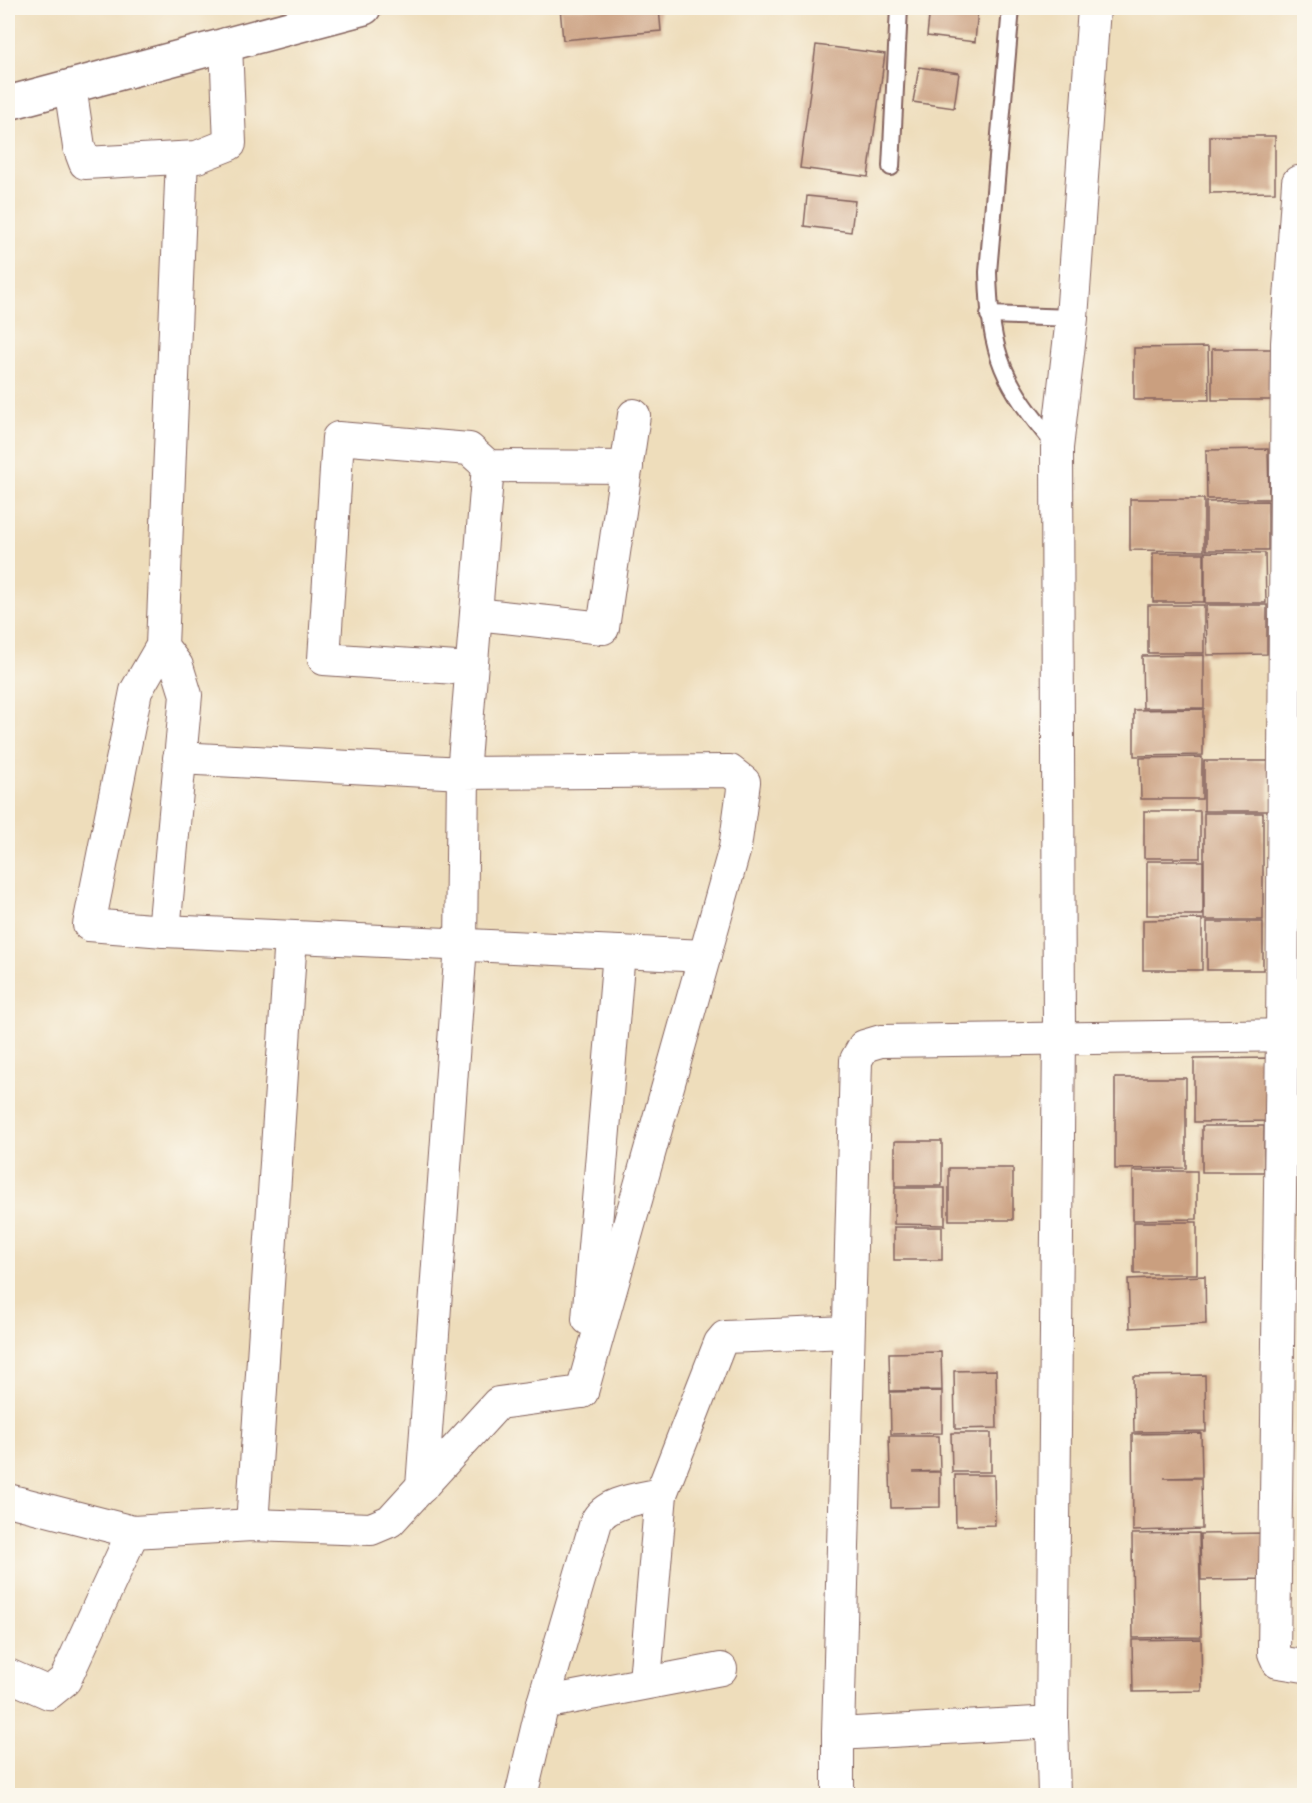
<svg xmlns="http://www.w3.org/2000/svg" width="1312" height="1803" viewBox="0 0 1312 1803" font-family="'Architects Daughter',sans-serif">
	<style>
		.building { fill: #ca9f7f }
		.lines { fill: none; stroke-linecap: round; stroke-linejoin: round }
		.lane-casing { stroke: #83625d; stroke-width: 20 }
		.street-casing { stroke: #83625d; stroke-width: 34 }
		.secondary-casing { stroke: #83625d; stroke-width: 36 }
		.lane { stroke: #fff; stroke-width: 16 }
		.street { stroke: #fff; stroke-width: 32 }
		.secondary { stroke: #fff; stroke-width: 33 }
	</style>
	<rect width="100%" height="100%" fill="#fbf7ec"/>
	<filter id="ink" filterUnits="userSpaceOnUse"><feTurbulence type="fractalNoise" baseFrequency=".0167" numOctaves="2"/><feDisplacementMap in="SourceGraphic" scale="12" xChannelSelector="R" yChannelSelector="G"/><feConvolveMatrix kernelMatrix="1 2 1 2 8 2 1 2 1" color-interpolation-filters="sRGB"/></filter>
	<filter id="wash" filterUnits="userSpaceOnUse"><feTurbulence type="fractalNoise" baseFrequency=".008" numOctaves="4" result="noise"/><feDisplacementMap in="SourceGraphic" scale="24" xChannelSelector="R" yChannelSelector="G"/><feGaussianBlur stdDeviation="1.35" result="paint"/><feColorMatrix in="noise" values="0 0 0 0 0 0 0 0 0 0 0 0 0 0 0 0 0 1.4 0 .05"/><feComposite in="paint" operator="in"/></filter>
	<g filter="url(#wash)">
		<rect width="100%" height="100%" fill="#edb"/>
		<g id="blocks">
			<g class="building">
				<polygon points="560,8 659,8 661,31 563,40"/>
				<polygon points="930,8 978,8 975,42 927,36"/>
				<polygon points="816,45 885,54 868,177 800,168"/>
				<polygon points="919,67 959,73 954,108 913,102"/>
				<polygon points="1210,136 1275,136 1275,192 1210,193"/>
				<polygon points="807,196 855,201 851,232 804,226"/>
				<polygon points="1208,347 1209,400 1134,400 1134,348"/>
				<rect x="1212" y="349" width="60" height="51"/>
				<polygon points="1268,449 1269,499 1207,499 1206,450"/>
				<polygon points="1130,499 1204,499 1204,551 1130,550"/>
				<polygon points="1268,501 1268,550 1206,550 1206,502"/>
				<polygon points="1205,552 1265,553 1266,603 1205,603"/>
				<rect x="1153" y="553" width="51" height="49"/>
				<rect x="1148" y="605" width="56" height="48"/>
				<polygon points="1206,605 1267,605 1267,654 1207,655"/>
				<polygon points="1204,655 1204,708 1143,708 1142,656"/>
				<polygon points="1203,709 1203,755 1134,756 1134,710"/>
				<polygon points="1202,757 1202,799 1141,799 1140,758"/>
				<rect x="1204" y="761" width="65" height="50"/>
				<rect x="1144" y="811" width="56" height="47"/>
				<rect x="1204" y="813" width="59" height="107"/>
				<rect x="1147" y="861" width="56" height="54"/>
				<polygon points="1202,919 1202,970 1143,970 1143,920"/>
				<rect x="1207" y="922" width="56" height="48"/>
				<polygon points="1272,1058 1272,1121 1194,1122 1194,1059"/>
				<polygon points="1115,1078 1186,1078 1186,1168 1115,1169"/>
				<rect x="1202" y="1126" width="62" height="46"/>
				<rect x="895" y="1141" width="47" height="45"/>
				<rect x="949" y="1168" width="64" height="52"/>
				<polygon points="1133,1171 1197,1171 1197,1219 1133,1220"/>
				<polygon points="895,1188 945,1188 945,1225 894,1224"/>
				<rect x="1134" y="1222" width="63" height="52"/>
				<rect x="894" y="1227" width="48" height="33"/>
				<polygon points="1205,1276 1206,1324 1130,1328 1128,1279"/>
				<polygon points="941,1352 942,1390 890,1391 889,1353"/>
				<polygon points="996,1370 997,1428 955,1429 954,1371"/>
				<polygon points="1205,1375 1206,1431 1134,1432 1133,1376"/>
				<polygon points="942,1391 942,1433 891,1434 890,1392"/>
				<polygon points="951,1433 991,1433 991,1472 952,1472"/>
				<polygon points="1201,1433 1202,1477 1164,1478 1201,1478 1202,1529 1133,1531 1132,1434"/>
				<polygon points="889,1436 939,1436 940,1471 913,1472 940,1472 940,1507 891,1508"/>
				<polygon points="955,1475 994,1475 995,1525 956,1526"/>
				<polygon points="1199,1533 1201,1637 1133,1638 1132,1534"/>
				<polygon points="1267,1533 1268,1579 1201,1580 1200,1534"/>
				<polygon points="1201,1639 1202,1691 1133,1692 1132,1640"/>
			</g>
		</g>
	</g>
	<g filter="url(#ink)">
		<use href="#blocks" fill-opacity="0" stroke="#83625d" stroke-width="1.5"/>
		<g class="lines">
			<g class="lane-casing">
				<g id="lane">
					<path d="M 1011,8 L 988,272 C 990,357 1003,383 1057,447"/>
					<polyline points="891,167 899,8"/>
					<polyline points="989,315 1072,318"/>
				</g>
			</g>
			<g class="street-casing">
				<g id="street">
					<polyline points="70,86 79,147 85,163 197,157 230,144 226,44"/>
					<polyline points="1298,182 1287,343 1282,1035 1274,1653 1278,1662 1304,1666"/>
					<polyline points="476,614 603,628 634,415"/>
					<polyline points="162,646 136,691 89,925 164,931 186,695 177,666 162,646 182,158"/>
					<polyline points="471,669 324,659 338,438 469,449 488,466 627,467"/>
					<polyline points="179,758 463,773 488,466"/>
					<polyline points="164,931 705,956"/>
					<polyline points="588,1319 619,952"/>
					<polyline points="422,1487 461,945 463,773 730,771 744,782 735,848 582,1392"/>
					<polyline points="8,1500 133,1532 252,1525 371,1529 390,1521 498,1403 582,1392"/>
					<polyline points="252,1525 291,937"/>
					<polyline points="8,1675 49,1693 65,1680 133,1532"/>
					<polyline points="645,1681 661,1494"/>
					<polyline points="543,1703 721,1669"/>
					<polyline points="1052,1722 838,1734 856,1060 864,1046 881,1041 1304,1035"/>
					<path d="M 521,1796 L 543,1703 L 596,1522 C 606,1501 640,1499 661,1494 L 720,1343 L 725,1337 L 848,1332"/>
					<polyline points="838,1796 838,1734"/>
					<polyline points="1054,1796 1052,1722 1059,1037 1057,448 1072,318 1094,8"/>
				</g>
			</g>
			<g class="secondary-casing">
				<polyline id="secondary" points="8,103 364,8"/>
			</g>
			<use href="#lane" class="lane"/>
			<use href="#street" class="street"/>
			<use href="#secondary" class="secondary"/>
		</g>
	</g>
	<rect width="1312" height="1803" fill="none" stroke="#fbf7ec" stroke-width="30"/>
</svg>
